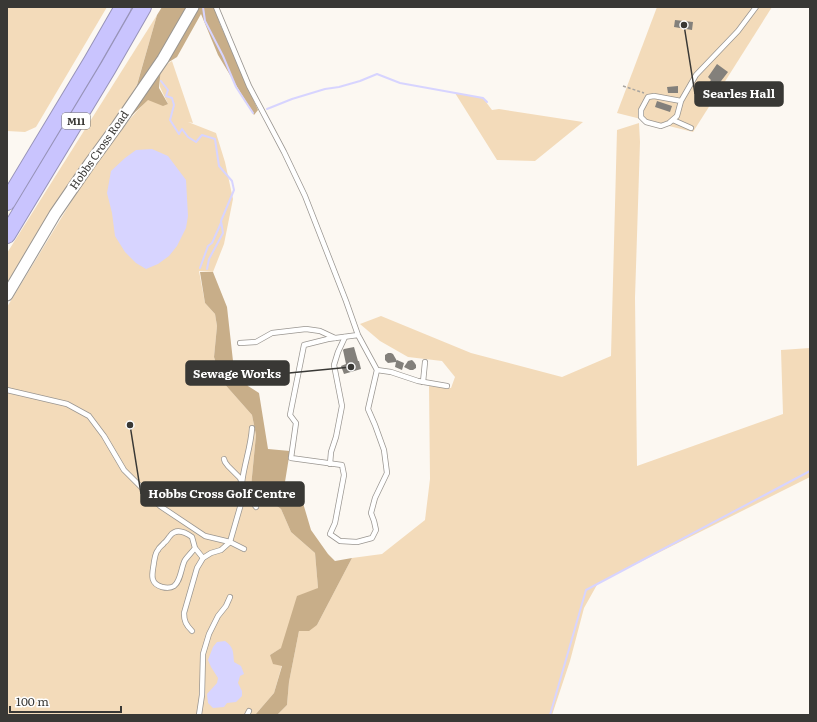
<svg xmlns="http://www.w3.org/2000/svg" width="817" height="722" viewBox="0 0 817 722" font-family="Literata,serif">
	<style>
		.green { fill: #f3dbba }
		.forest { fill: #c8ae89 }
		.water { fill: #d7d4ff }
		.lines { fill: none; stroke-linecap: round; stroke-linejoin: round }
		.stream { stroke: #d7d4ff; stroke-width: 2 }
		.building { fill: #83807b }
		.service-casing { stroke: #9a9691; stroke-width: 6 }
		.tertiary-casing { stroke: #9a9691; stroke-width: 13 }
		.motorway-casing { stroke: #9793b8; stroke-width: 18 }
		.path { stroke: #a8a5a0; stroke-width: 1.5; stroke-dasharray: 3 2; stroke-linecap: butt }
		.service { stroke: #fff; stroke-width: 4.5 }
		.tertiary { stroke: #fff; stroke-width: 11 }
		.motorway { stroke: #c9c4fe; stroke-width: 16 }
		.labels { text-anchor: middle; stroke-width: 4; stroke-linejoin: round; paint-order: stroke }
		.shield { fill: #fff; stroke: #747472; stroke-width: 1 }
		.shield-label { font-size: 10px; font-weight: bold; fill: #393835 }
		.street-label { font-size: 11px; fill: #393835; stroke: #fff }
		.leader { fill: none; stroke: #393835; stroke-width: 1.5 }
		.callout-dot { fill: #393835; stroke: #fff; stroke-width: 1.5 }
		.callout { fill: #393835; stroke: #393835; stroke-width: 1.5 }
		.callout-label { font-size: 12px; text-anchor: middle; font-weight: bold; fill: #fff }
	</style>
	<rect width="100%" height="100%" fill="#fcf8f2"/>
	<g class="green">
		<polygon points="7,7 107,7 36,127 25,132 7,131"/>
		<polygon points="657,7 772,7 693,132 617,113"/>
		<polygon points="157,15 136,88 7,295 7,253"/>
		<polygon points="172,61 193,123 188,122 216,133 225,162 233,199 224,244 213,272 199,271 205,303 215,314 217,326 214,357 221,380 252,415 256,435 251,487 281,509 291,532 315,553 318,588 283,647 270,655 282,665 274,693 255,715 7,715 7,307 85,179 129,120 149,98 168,104 160,87 160,68"/>
		<polygon points="455,93 483,98 492,110 499,109 583,122 535,161 497,160"/>
		<polygon points="639,123 640,142 635,298 637,466 783,414 781,350 810,348 810,477 598,583 584,608 570,661 552,715 277,715 287,705 289,682 299,631 317,625 352,558 382,554 425,520 430,479 429,386 451,388 455,377 442,361 408,357 380,341 360,324 381,316 471,353 562,377 611,356 617,130"/>
	</g>
	<g class="forest">
		<polygon points="162,7 214,7 220,24 258,110 254,115 218,55 201,14 177,57 161,67 159,88 168,104 163,106 148,100 127,120 157,15"/>
		<polygon points="200,272 213,272 227,307 233,361 248,386 259,393 268,449 290,451 284,488 303,503 311,530 328,554 335,561 352,558 317,625 309,631 299,631 289,682 287,705 277,715 255,715 274,693 282,666 273,664 270,655 281,648 297,596 318,588 315,553 291,532 281,509 251,487 256,435 252,415 221,380 214,357 217,326 215,314 205,303"/>
	</g>
	<g class="water">
		<polygon points="152,149 168,156 186,180 188,216 186,228 177,246 169,256 158,264 146,269 136,263 125,252 115,236 112,213 107,193 111,171 125,158 136,150"/>
		<path d="M 225,641 C 234,647 233,652 234,662 L 241,666 L 244,674 L 240,676 L 238,683 L 242,691 L 242,696 L 236,702 L 227,703 L 224,707 L 213,708 L 208,703 L 207,694 L 217,683 L 218,678 L 211,667 L 208,660 L 213,647 L 217,642 Z"/>
	</g>
	<g class="lines">
		<g class="stream">
			<polyline points="203,7 205,21 223,56 236,87 253,113"/>
			<polyline points="161,81 168,90 166,96 172,98 174,105 170,120 179,134 182,129 188,137 196,142 202,135 215,139 219,166 232,181 234,190 221,221 223,233 209,259 207,269"/>
			<polyline points="267,109 292,99 325,89 339,87 360,81 377,74 400,83 483,98 487,102"/>
			<polyline points="200,268 208,246 212,243 221,223"/>
			<polyline points="550,715 586,590 810,471"/>
		</g>
	</g>
	<g class="building">
		<polygon points="675,20 693,22 692,30 674,27"/>
		<polygon points="717,64 728,72 718,85 716,83 702,102 697,99 711,80 708,77"/>
		<polygon points="678,86 678,93 668,93 667,87"/>
		<polygon points="657,101 672,106 670,112 655,107"/>
		<polygon points="354,347 358,361 359,361 361,369 344,374 341,366 346,364 343,350 344,349"/>
		<polygon points="388,353 391,353 393,354 397,361 397,360 404,363 402,370 395,367 396,362 388,363 385,360 385,355"/>
		<polygon points="412,360 414,362 416,365 416,368 413,370 410,370 404,367 408,361"/>
	</g>
	<g class="lines">
		<g class="service-casing">
			<g id="service">
				<polyline points="216,7 249,86 284,152 305,196 346,301 358,335 377,370 368,409 375,425 384,450 387,473 375,498 371,513 374,521 376,530 372,538 357,542 340,541 330,534 335,523 344,475 342,465 291,458 296,423 290,415 304,345 328,339 358,335"/>
				<polyline points="681,101 654,96 648,97 641,110 641,117 646,122 661,126 669,123 677,116 681,101 696,75 738,31 756,7"/>
				<polyline points="673,120 691,128"/>
				<polyline points="240,343 256,342 272,333 306,329 320,331 335,338"/>
				<polyline points="377,370 391,372 418,381 447,386"/>
				<polyline points="423,382 425,362"/>
				<polyline points="7,390 67,404 89,416 104,436 124,470 160,506 205,536 230,542 244,549"/>
				<polyline points="224,459 225,462 228,466 240,478 247,495 256,507"/>
				<polyline points="330,464 331,452 336,437 342,406 334,365 338,352 345,337"/>
				<path d="M 242,483 C 244,464 251,447 252,428"/>
				<path d="M 195,548 C 192,552 188,556 185,560 C 181,567 181,581 174,586 C 171,588 166,588 162,587 C 148,583 153,572 154,562 C 155,558 155,553 158,550 C 159,547 162,546 164,543 C 167,541 168,538 170,536 C 176,528 185,532 192,537 L 195,548 L 203,558"/>
				<path d="M 192,631 C 186,625 184,621 184,613 L 197,568 L 203,558 L 211,553 L 221,550 L 230,542 L 245,490"/>
				<polyline points="199,715 202,695 203,654 209,634 218,616 226,606 230,597"/>
				<polyline points="247,715 249,711"/>
			</g>
		</g>
		<g class="tertiary-casing">
			<polyline id="tertiary" points="7,295 55,214 90,163 117,126 163,59 193,7"/>
		</g>
		<g class="motorway-casing">
			<g id="motorway">
				<polyline points="7,202 92,61 123,7"/>
				<polyline points="7,235 108,68 143,7"/>
			</g>
		</g>
		<polyline class="path" points="623,86 644,93"/>
		<use href="#service" class="service"/>
		<use href="#tertiary" class="tertiary"/>
		<use href="#motorway" class="motorway"/>
	</g>
	<g class="labels">
		<rect class="shield" x="62" y="113" width="28" height="16" rx="3"/>
		<g class="shield-label">
			<text x="76" y="125">M11</text>
		</g>
		<g class="street-label">
			<text transform="translate(99 150) rotate(-55)" y="4">Hobbs Cross Road</text>
		</g>
	</g>
	<path class="leader" d="M684 25L695 94M351 367L289 373M130 425L141 494"/>
	<g class="callout-dot">
		<circle cx="684" cy="25" r="4"/>
		<circle cx="351" cy="367" r="4"/>
		<circle cx="130" cy="425" r="4"/>
	</g>
	<g class="callout">
		<rect x="695" y="82" width="88" height="24" rx="4"/>
		<rect x="186" y="361" width="103" height="24" rx="4"/>
		<rect x="141" y="482" width="163" height="24" rx="4"/>
	</g>
	<g class="callout-label">
		<text x="739" y="98">Searles Hall</text>
		<text x="237" y="378">Sewage Works</text>
		<text x="222" y="498">Hobbs Cross Golf Centre</text>
	</g>
	<rect width="817" height="722" fill="none" stroke="#393835" stroke-width="16"/>
	<path d="M10 706v6h111v-6" fill="none" stroke="#393835" stroke-width="2"/>
	<text x="16" y="706" font-size="12" fill="#393835" stroke="#ffffff" stroke-width="3" paint-order="stroke">100 m</text>
</svg>
